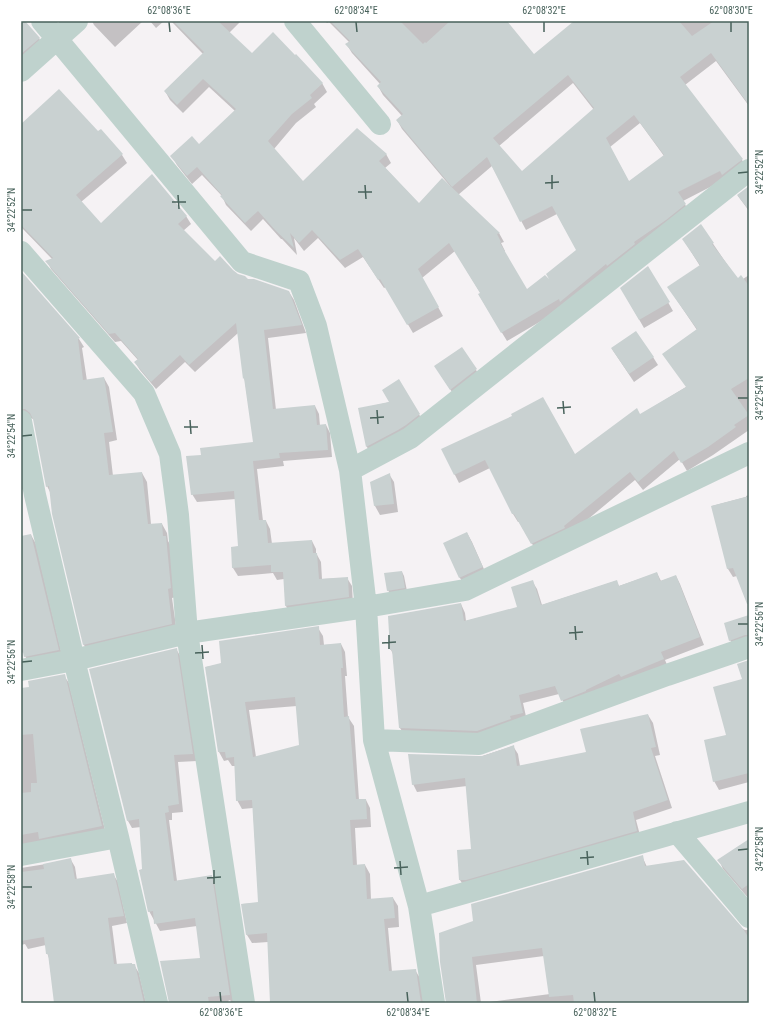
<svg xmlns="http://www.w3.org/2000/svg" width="770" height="1024" viewBox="0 0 770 1024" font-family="'Roboto Condensed',sans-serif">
<rect width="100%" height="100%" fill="#f5f2f4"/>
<path fill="#0003" fill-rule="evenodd" d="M21,21H24L39,38L43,46L21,66Z
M92,21H143L115,47L94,25Z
M150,21H164L156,28Z
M171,21H239L240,22L229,33L252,54L322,83L327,92L314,104L316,107L296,123L274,149L303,182L386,154L391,163L385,168L419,204L450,186L402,129L397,120L402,116L383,95L378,86L380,84L352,53L347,45L349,42L329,22L327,23L325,21H506L534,56L576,21H749V106L716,61L685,85L742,160L747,168L683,201L690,213L565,307L507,341L479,295L481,294L455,251L422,278L443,316L413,333L386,287L384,288L363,257L345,268L318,238L304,251L294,238L297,255L282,239H281L263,219L251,231L226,205L222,196L202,175L192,184L177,165L172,156L199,146L235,111L209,87L183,113L170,100L165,91L203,54ZM573,83L594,110L521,173L499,146ZM640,123L664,156L629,182L610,147ZM492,166L526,230L557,214L577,250L552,284L527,291L504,252L505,251L501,243L504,242L499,233L458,195Z
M21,125L97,133L122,155L127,163L81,202L101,225L186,216L191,224L183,231L215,262L248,280L289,292L294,300L306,333L268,338L276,410L315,406L319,414L320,426L326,425L330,433L332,457L283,461L284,466L257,469L263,521H266L270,529L272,544L312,541L316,549V553L321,562L322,579L347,578L352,586L353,605L290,614L286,606L284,579L277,580L273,573L238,576L233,568L239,547L236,499L197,502L192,494L202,456L254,443L245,381L244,378L238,333L195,372L185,362L156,389L140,370L135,362L138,360L121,341L115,342L51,269L47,261L53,260L21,227Z
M749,187V211L738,196Z
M701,226L737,279H743L749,275V430L713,455L687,471L680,459L643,490L635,480L569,535L537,552L519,522H518L513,514L490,468L459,483L442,449L575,455L686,387L697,330L674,296L700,266L683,239Z
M648,267L673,311L644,328L621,288Z
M21,273L79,339L84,347L82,348L87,381L104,378L109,387L117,440L109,442L113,476L142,473L147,482L151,524H162L167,533L168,541L171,546L176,597L172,598L177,633L89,654L84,645L50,492L47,486L35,420L31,418H24L21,419Z
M612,349L653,357L658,365L634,382Z
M476,370L481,378L456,398L440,374Z
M399,381L423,421L370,453L367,447L359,409L390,402Z
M21,474L24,489L21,490Z
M389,474L394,482L398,512L380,515L375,506L372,482Z
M749,495V607L737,576L733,577L728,569L712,506L746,497V496Z
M467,533L472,542L487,576L465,586L460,578L445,543Z
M31,535L36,544L63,659L30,665L25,656L24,652L21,653V537Z
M402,572L404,576L407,591L390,594L388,590Z
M657,573L661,581L676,576L680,584L704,645L665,660L668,667L567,708L559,694L523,703L527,721L482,739L405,736L400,728L393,654L391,650L389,617L461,604L465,613L466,621L518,608L532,581L537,589L542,605L616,581L619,586Z
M749,616V643L735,648L730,640Z
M318,628L323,636L324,645L341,644L345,652L347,676H345L348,717L354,726L359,800H366L370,808L371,827L355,828L357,866L365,865L370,874L371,900L393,898L398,906L399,927L388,928L392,972L415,970L420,978L424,1003H388L268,942L252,943L247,935L242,904L259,903L253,808L242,809L237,800L235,766H232L228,760L224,761L219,752L206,667L222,664ZM297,706L300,746L256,757L249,710Z
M176,649L181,657L197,761L178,762L183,812L172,813V820H169L177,881L211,876L216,884L234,1003H232L230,1000L228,1001L229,1003H172L201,959L197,926L160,931L149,911L143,870L141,827L132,828L128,821Z
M749,661V782L719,790L714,781Z
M64,676L69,683L106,834L21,851V689L30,688Z
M648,715L653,723L660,755L655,756L672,808L636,820L641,839L465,888L460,880L472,850L467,786L417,792L413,784L479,757L513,746L518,754L520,766L587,753Z
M749,852V899L723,869L719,860Z
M642,856L647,867L745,930H749V1003H482L550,994L544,956L476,965L481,1003H447L441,962Z
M71,860L75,867L77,880L113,874L118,882L127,923L112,926L117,965H134L139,973L146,1003H55L49,958L47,953L46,945L28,949L25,944L21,945V868Z"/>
<path fill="#c9d1d1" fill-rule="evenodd" d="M21,21H25L40,38L21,54Z
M173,21H218L252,53L273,32L295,55L296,54L323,83L310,95L312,98L292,114L268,141L303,181L357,128L387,154L379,161L419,203L442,178L500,233L497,234L501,242L500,243L527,289L545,275L549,279L546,274L576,250L552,206L520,222L487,157L452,187L396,120L403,114L377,86L381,82L345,44L350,41L330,21H400L423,44L425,42L426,43L450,21H507L534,54L574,21H679L692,36L714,21H749V105L711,53L680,77L743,159L722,175L720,171L678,192L686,204L666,220L634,242L635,244L607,266L606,264L560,302L559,299L501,333L478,294L480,293L449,243L418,269L439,307L407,325L380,279L378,280L358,249L340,260L312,230L299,243L290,233L294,248L276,231L258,211L245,223L220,196L222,195L197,167L187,176L170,156L192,136L199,144L236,109L203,79L177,105L164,91L204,52ZM568,75L594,108L522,171L493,138ZM634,115L664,155L629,181L606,138Z
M59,89L98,131L101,129L123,154L76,195L101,223L152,174L187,216L178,224L215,261L220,256L233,270L238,274L245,276L248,279H254L289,291L302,325L264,330L273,409L315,405L317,425L326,424L328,450L279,453L280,458L253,461L259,520H266L268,543L312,540L313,553H317L319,579L348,577L349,597L285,606L283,572H271V565L232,568L231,547L238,546L234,491L191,495L186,456L201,455L200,448L253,442L244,378L243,379L236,323L189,365L180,355L151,382L134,362L138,359L115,333L109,334L45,261L53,258L21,225V124Z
M749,186V210L737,195Z
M701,224L714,243L712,244L738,278L741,275L749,286V378L731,389L749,415L734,425L736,427L708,447L681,463L674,451L638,482L630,472L564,526L565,528L531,544L514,514H512L485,460L454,475L441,449L512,416L511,414L543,397L575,454L637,408L640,414L686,387L662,354L697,329L667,287L700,265L682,239Z
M648,266L670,302L639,320L620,288Z
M21,271L80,338L78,339L83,380L104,377L113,432L104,433L109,475L142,472L148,524L162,523L163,536H166L171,588L168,589L172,624L83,645L52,514L49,486L46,487L33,419L30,413L25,409H21Z
M636,331L654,357L629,374L611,348Z
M462,347L477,369L450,390L434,366Z
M399,379L420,414L406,425L398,430L366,447L358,408L389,402L382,390Z
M390,473L394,504L374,506L370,482Z
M749,496V604H747L733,568L727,569L711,506Z
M467,532L483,567L459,578L443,543Z
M31,534L59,650L24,657L21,643V536Z
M402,571L405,588L387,591L384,573Z
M657,572L660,581L676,575L700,637L661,652L664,659L621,677L619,674L586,690V691L561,701L555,686L519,695L523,713L510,716L511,719L477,731L399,728L392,650H390L388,616L461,603L464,621L517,607L511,587L533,580L541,605L617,580L619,586Z
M749,615V635H745L729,641L724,623Z
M319,626L320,645L341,643L343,668H341L344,717L349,716L356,799H366L367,819L350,820L353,865L365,864L367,899L393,897L395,918L384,919L389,971L416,969L421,1003H270L267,933L246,935L241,904L258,902L252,800L236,801L234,757L226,758L225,752H218L205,667L221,663L219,641ZM295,697L299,745L253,757L245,702Z
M177,648L193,754L174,755L179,804L168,806L169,812L165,813L174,881L212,875L230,995L208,997L209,1003H169L160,961L200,958L195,918L154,924L153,911L148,912L139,870L142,869L139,819L127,821L89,669Z
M749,660V773L713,782L704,740L726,735L713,687L742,679L737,664Z
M65,674L102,826L39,839L38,832L21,835V793L31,792V783H37L33,734L21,735V688L29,687L28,681Z
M648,714L656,747L651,748L668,800L633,812L637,831L466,880H459L457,850L471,849L465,778L412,785L408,754L479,756H483L514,745L517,766L586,752L580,729Z
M749,839V884L742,889L717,860Z
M643,855L645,866L684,860L741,926L749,938V1003H574L573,995L549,997L542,948L472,957L477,1003H446L440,962L439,933L473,921L471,904Z
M71,858L75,879L114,873L124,916L108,918L114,964L132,963V964H135L144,1003H54L48,954H46L44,937L21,941V872L44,869L43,864Z"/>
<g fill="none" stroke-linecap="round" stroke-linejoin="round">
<path stroke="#bfd2cd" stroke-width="22" d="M42,21L242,262L299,281L316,326L350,470L366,607L374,740L419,906L434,1003
M295,21L380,124
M21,71L77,21
M21,252L144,393L170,454L178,515L187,633L244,1003
M21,421L35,495L74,660L118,837L157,1003
M350,470L410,438L749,170
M21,670L74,660L187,633L366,607L465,590L749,453
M374,740L479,744L667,675L749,647
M677,832L740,906L749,917
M21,855L118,837
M419,906L749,812"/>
</g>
<path fill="none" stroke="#48625b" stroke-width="1.5" d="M169,22L170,32M356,22L357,32M544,22V32M731,22V32M738,173L748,172M552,175V189M545,183L559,182M365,185L366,199M358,192H372M178,195L179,209M172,202H186M22,210H32M738,398H748M563,401L564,414M557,408L571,407M377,410L378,424M370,418L384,417M190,420L191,434M184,427H198M22,436L32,435M738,624H748M575,626L576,640M569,633L583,632M389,635V649M382,643L396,642M202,645L203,659M195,653L209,652M22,662L32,661M738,850L748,849M587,851L588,865M580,858L594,857M400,861L401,875M394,868L408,867M214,870V884M207,878L221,877M22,887H32M220,992L221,1002M407,992L408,1002M594,992L595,1002"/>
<rect width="770" height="1024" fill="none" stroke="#ffffff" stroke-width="44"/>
<rect x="22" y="22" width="726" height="980" fill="none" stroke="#48625b" stroke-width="1.5"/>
<g font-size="10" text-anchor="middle" fill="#48625b">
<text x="169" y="14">62°08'36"E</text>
<text x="356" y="14">62°08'34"E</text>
<text x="544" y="14">62°08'32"E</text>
<text x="731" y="14">62°08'30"E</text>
<text transform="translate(759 172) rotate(-90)" y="4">34°22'52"N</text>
<text transform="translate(11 210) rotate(-90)" y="4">34°22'52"N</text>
<text transform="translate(759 398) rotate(-90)" y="4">34°22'54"N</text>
<text transform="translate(11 436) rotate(-90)" y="4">34°22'54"N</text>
<text transform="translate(759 624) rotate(-90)" y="4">34°22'56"N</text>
<text transform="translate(11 662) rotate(-90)" y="4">34°22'56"N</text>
<text transform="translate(759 849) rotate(-90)" y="4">34°22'58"N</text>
<text transform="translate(11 887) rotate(-90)" y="4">34°22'58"N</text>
<text x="221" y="1016">62°08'36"E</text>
<text x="408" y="1016">62°08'34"E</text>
<text x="595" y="1016">62°08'32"E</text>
</g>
</svg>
